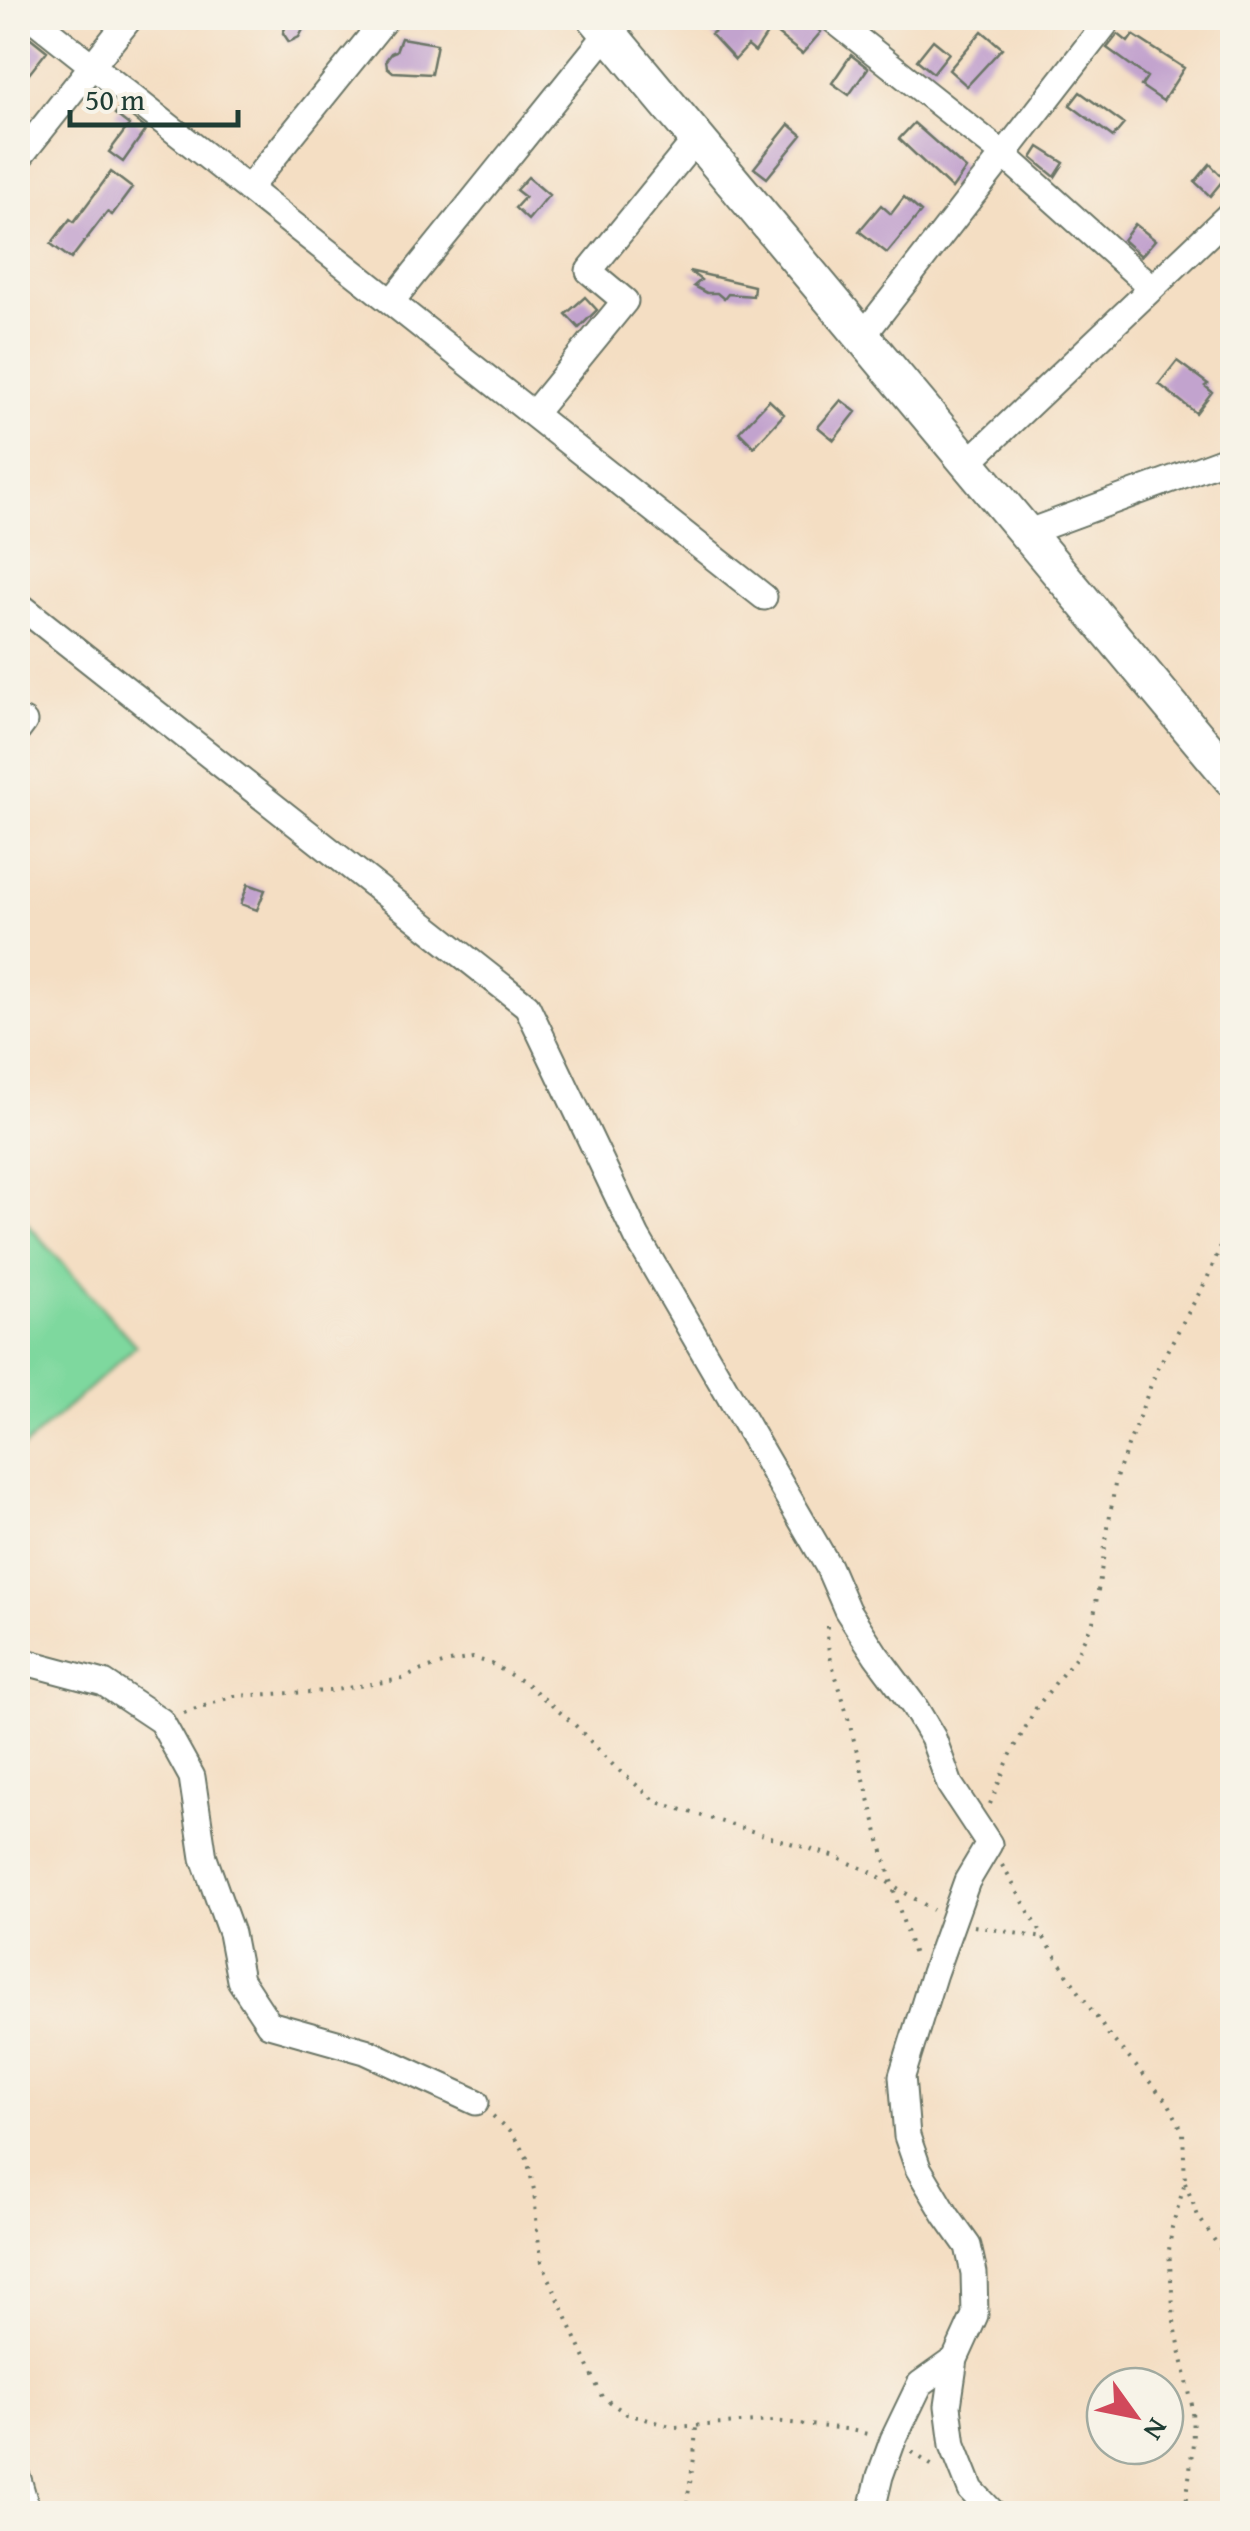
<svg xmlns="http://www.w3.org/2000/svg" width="1250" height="2531" viewBox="0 0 1250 2531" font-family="'Gentium Book Plus',serif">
<rect width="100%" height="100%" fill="#f7f3e8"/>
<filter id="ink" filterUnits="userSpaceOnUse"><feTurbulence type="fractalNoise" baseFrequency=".01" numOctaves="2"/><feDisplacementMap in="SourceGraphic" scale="20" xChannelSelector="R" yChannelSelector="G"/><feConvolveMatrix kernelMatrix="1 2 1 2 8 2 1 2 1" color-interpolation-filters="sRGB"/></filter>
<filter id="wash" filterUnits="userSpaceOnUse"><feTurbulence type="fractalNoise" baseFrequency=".0048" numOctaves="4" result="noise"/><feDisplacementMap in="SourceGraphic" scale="40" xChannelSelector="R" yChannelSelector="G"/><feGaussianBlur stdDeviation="2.25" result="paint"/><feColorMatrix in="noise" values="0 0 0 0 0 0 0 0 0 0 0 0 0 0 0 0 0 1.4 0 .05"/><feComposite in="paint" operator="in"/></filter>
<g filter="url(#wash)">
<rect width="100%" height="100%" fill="#f4dec3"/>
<path fill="#7ed89e" stroke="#4e8a69" stroke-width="2.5" d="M18,1213L136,1346L18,1452Z"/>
<g id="blocks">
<path fill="#c2a3ce" d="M289,18H309L299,37L289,42L283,33Z
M702,18H744L767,34L755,52L748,46L735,60L711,34L715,31Z
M786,18H803L821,32L802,54L775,32Z
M982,31L1002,48L967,86L949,70Z
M1118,34L1128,42L1133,35L1184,68L1163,101L1141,86L1147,77L1107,48Z
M27,35L47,51L18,88V46Z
M401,38L437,44L431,74L393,72L387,67L386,60L391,53L396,51Z
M933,40L949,53L933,73L917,60Z
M851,55L868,68L849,95L832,83Z
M1080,92L1124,124L1113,137L1070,105Z
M120,108L146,129L123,162L109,152L129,125L115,114Z
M914,123L966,169L952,189L899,139Z
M789,124L802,135L767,178L754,168Z
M1039,147L1064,163L1055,177L1032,158Z
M1210,164L1224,179L1210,196L1195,182Z
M111,172L132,188L112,215L107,212L71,259L51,244L70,219L74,222Z
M528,177L549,195L528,220L515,208L525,197L516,190Z
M904,197L921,212L887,253L859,231L881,205L891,214Z
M1135,224L1155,240L1141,256L1123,240Z
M689,271L754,286L753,296L728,294L724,299L717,293H707L694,286L701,280Z
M585,297L597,310L579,328L566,314Z
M1177,361L1208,384L1205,386L1212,392L1196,413L1159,384Z
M769,400L784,414L754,447L739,432Z
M841,400L856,412L834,440L818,427Z
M248,884L265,890L257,910L241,904Z"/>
</g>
</g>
<g filter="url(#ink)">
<use href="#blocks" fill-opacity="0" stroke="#6a7566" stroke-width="2.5"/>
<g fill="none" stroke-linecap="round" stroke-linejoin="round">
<g stroke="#6a7566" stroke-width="29">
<path id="street" d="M32,18L764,597
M831,18L1004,155L1152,288
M18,159L130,18
M248,189L386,18
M391,302L620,18
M862,337L1110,18
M533,414L625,301L589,271L697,138
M968,463L1232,212
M1026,533L1232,457
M18,604L527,1006L637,1237L828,1566L847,1610L876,1655L914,1706L933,1738L950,1785L989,1844L967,1881L934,1973L902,2076L907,2136L918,2168L946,2215L968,2246L974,2273L975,2315L955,2359L948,2406L953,2445L971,2490L994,2514
M18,730L24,722
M18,1660L104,1683L161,1721L192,1777L204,1858L231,1933L240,1980L269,2024L365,2051L476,2102
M18,2479L28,2514
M871,2514L880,2476L893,2440L920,2384L955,2359"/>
</g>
<g stroke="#6a7566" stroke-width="39">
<path id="secondary" d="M596,18L1232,779"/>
</g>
<path stroke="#6a7566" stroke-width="4" stroke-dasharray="2.5 8" stroke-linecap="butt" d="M827,1626C826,1657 838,1678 845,1707C868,1791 887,1876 915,1958
M184,1713L234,1696L329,1691L402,1679L422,1670L450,1662L473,1658L490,1663L528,1685L575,1725L615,1767L657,1802L836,1857L873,1873L933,1910
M990,1804L1009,1758L1036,1708L1074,1659L1093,1622L1116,1478L1157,1369L1207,1279L1224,1238L1227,1204V1160L1232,1128
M1002,1865L1044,1938L1075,1986L1108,2034L1169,2104L1183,2132L1185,2183L1172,2227L1169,2250L1174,2321L1192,2405L1193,2443L1185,2514
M974,1926L1043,1938
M493,2116L513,2135L527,2158L534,2190L537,2231L542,2262L602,2397L627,2414L674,2427L773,2421L846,2429L872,2435
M1185,2183L1198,2216L1232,2266
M912,2452L937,2469
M685,2514L694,2458L696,2426"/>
<use href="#street" stroke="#fff" stroke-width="25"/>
<use href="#secondary" stroke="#fff" stroke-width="35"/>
</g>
</g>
<rect width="1250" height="2531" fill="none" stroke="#f7f3e8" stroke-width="60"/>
<g transform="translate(1135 2416) rotate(123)"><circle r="48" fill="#f7f3e8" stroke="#a1aaa0" stroke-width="2.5"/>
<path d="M0-8L18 38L0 25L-18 38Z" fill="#d1495b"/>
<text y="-15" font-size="28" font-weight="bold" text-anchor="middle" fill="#1f3d34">N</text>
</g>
<path d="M70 110v15h168v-15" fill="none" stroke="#1f3d34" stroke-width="5"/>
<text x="85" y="110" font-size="30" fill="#1f3d34" stroke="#f7f3e8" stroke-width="8" paint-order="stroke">50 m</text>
</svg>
